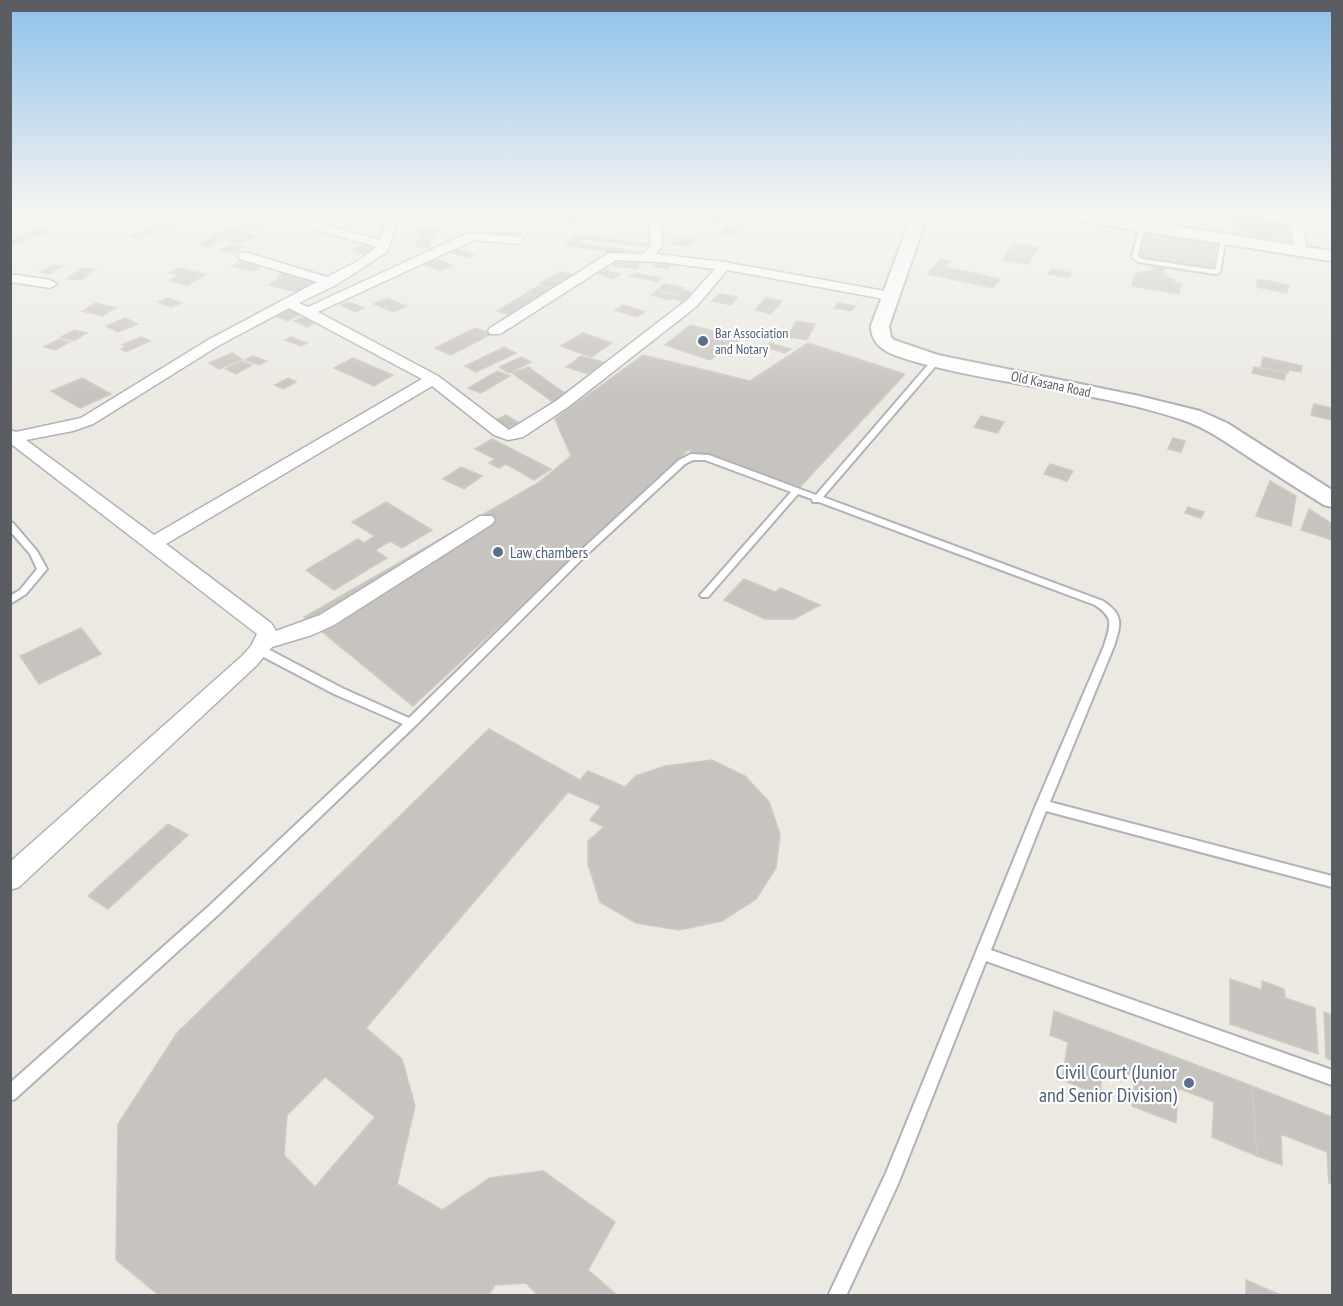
<svg xmlns="http://www.w3.org/2000/svg" width="1343" height="1306" viewBox="0 0 1343 1306" font-family="'PT Sans Narrow',sans-serif">
<rect width="100%" height="100%" fill="#ebe9e2"/>
<path fill="#c7c4bf" stroke="#cfcac1" stroke-width="1.5" fill-rule="evenodd" d="M163,214H175L152,223L146,221Z
M716,214H725L719,223H711Z
M859,214H874L871,221L856,219Z
M1232,214L1286,221L1291,241L1235,234Z
M334,215L342,218L326,224L319,220Z
M523,215L538,216L533,223L517,222Z
M288,216L299,218L287,224L276,221Z
M570,216L581,217L575,225L563,224Z
M254,222L266,225L256,230L244,227Z
M169,223L175,225L159,231L153,228Z
M728,225L739,226L733,235L721,233Z
M228,228L258,236L242,244L212,235Z
M421,228H438L433,237H416Z
M40,229L48,232L10,246V240Z
M146,230L154,233L136,239L129,236Z
M483,231L520,233L517,237L481,235Z
M1147,231L1216,242L1213,271L1140,259Z
M577,234L656,245L653,248L582,238L578,243L649,253L645,257L565,245Z
M213,237L223,240L208,247L198,244Z
M420,237L433,238L428,247H415Z
M675,237L694,239L691,246L671,244Z
M370,242L381,246L362,254L351,250Z
M1013,243L1038,247L1028,264L1003,260Z
M231,244L244,247L233,253L220,250Z
M453,248L474,255L468,258L447,251Z
M247,258L263,265L254,271L232,266Z
M432,258L453,265L441,271L419,263Z
M620,258L643,261L637,269L613,266Z
M941,259L951,261L946,267L1000,279L993,288L928,274Z
M658,260L673,262L668,269L653,267Z
M1153,264L1165,266L1163,274H1167L1166,278L1175,280L1174,283L1181,284L1179,294L1132,286L1135,274L1151,271Z
M54,265L63,266L49,274L40,272Z
M81,268L95,269L82,280L67,279Z
M178,268L206,274L188,285L169,281L179,275L169,273Z
M1051,269L1072,273L1069,278L1048,274Z
M606,270L620,274L613,279L599,274Z
M284,272L321,282L301,293L269,285L282,277L278,276Z
M560,272L579,277L569,284L550,278Z
M635,273L662,278L658,282L630,276Z
M547,279L567,285L559,290L539,284Z
M1258,279L1289,285L1287,293L1256,287Z
M664,284L684,288L678,294L657,290Z
M538,286L557,291L546,298L527,293Z
M684,290L694,293L684,302L674,299Z
M656,291L676,296L670,300L651,295Z
M525,294L543,299L515,316L497,311Z
M719,294L737,297L731,305L712,301Z
M168,298L181,303L171,307L158,302Z
M387,298L406,306L393,312L374,304Z
M766,298L782,301L771,314L755,310Z
M349,302L364,308L356,312L341,305Z
M96,303L116,308L102,316L82,311Z
M838,303L855,306L851,311L834,308Z
M623,305L645,312L637,317L615,310Z
M291,309L303,313L288,321L275,316Z
M306,315L320,320L307,327L294,321Z
M125,318L138,324L118,332L106,326Z
M796,321L815,324L807,340L788,337Z
M690,325L742,338L710,360L665,345Z
M475,328L491,334L451,355L435,348Z
M74,330L87,333L74,341L61,337Z
M583,333L612,343L591,357L561,346Z
M141,337L150,341L126,352L121,349L126,347L122,345Z
M291,337L307,343L301,346L285,340Z
M59,339L70,342L56,350L44,347Z
M770,343L791,349L785,353L765,347Z
M808,343L905,374L800,487L688,450L413,706L304,617L538,483L571,456L555,419L643,355L750,381Z
M504,347L516,353L476,372L465,366Z
M232,353L242,359L219,369L209,363Z
M253,356L267,361L259,365L245,360Z
M581,356L603,362L588,374L566,367Z
M521,357L531,362L509,373L499,367Z
M1263,357L1302,366L1301,372L1289,370L1288,373L1261,367Z
M353,358L393,375L374,386L334,368Z
M241,361L252,365L236,374L225,369Z
M528,367L569,396L553,402L512,373Z
M1254,367L1286,374L1284,380L1252,373Z
M497,371L510,376L481,393L468,388Z
M82,378L111,394L80,408L51,391Z
M288,378L296,382L283,389L275,385Z
M1314,404L1332,408V420L1311,415Z
M506,415L519,423L506,429L493,421Z
M981,416L1004,422L997,433L974,427Z
M1173,438L1185,441L1181,452L1168,449Z
M492,439L551,469L534,480L506,464L499,468L489,463L495,459L475,449Z
M1050,464L1073,471L1067,481L1044,474Z
M461,467L482,476L464,489L443,479Z
M1270,481L1296,496L1291,526L1256,516Z
M386,502L432,530L402,548L390,541L375,550L387,558L334,590L306,570L358,539L364,543L375,536L352,522Z
M1188,507L1204,512L1201,518L1185,513Z
M1309,509L1332,524V540L1301,530Z
M744,579L775,592L781,588L820,605L794,619H765L724,600Z
M81,628L101,654L39,684L20,656Z
M489,729L580,780L588,771L625,787L636,776L665,766L712,760L745,776L769,802L780,834L776,868L756,899L722,921L679,930L636,923L600,902L588,864V841L604,827L590,820L601,806L568,792L366,1028L402,1059L415,1106L397,1184L442,1210L490,1178L543,1171L615,1222L588,1270L618,1296H539L526,1283L495,1285L488,1296H160L116,1260L118,1124L177,1033ZM325,1077L375,1117L315,1187L284,1155L287,1115Z
M168,824L188,835L108,909L88,896Z
M1230,979L1262,990V981L1284,989L1285,998L1315,1008L1318,1054L1230,1024Z
M1054,1011L1252,1086L1257,1156L1212,1137L1214,1102L1178,1088L1176,1123L1132,1106L1135,1077L1103,1064L1100,1095L1062,1080L1068,1042L1050,1035Z
M1324,1012L1332,1015V1061L1326,1058Z
M1252,1086L1332,1117V1184L1329,1183L1327,1152L1281,1134L1282,1165L1257,1156Z
M1246,1280L1283,1296H1246Z"/>
<g fill="none" stroke-linecap="round" stroke-linejoin="round">
<g stroke="#afb2b6" stroke-width="4">
<path id="lane" d="M1168,214H1174V230L1171,232L1168,230Z
M1140,225L1145,226L1138,256L1142,259L1215,270L1221,239L1226,238L1220,272L1217,274L1208,273L1138,262L1132,257Z
M933,359L940,361L823,497L1103,601C1124,615 1121,624 1114,646L1050,802L1332,876V887L1046,811L991,950L1332,1070V1085L986,961L898,1184L846,1296H828L886,1173L1036,805L1104,646C1110,626 1115,618 1095,605L819,502H813L812,499L798,494L708,597H702L700,595L702,593L791,492L705,460H693L685,464L583,558L415,726L219,914L15,1099L10,1101V1083L209,906L403,724L334,694L256,653L255,650L256,647H264L342,688L409,718L577,554L679,460L691,454L709,455L816,495Z
M10,522L13,523L37,551L47,569L26,594L10,604V596L20,590L37,569L30,554L10,531Z"/>
</g>
<g stroke="#afb2b6" stroke-width="3">
<path id="street" d="M14,214H41C35,219 22,219 15,217Z
M109,214H124L128,218L122,221Z
M288,214H304L327,225L380,240L388,214H400L387,252L336,285L299,303L308,307L468,233L522,237L524,240L518,244L474,240L318,312L438,376L509,430L556,401L687,300L715,269L661,262L616,260L500,334H490L488,331L490,328L609,253L643,254L651,245L647,214H659L663,245L656,254L724,262L890,292L897,296L890,300L727,270L697,306L568,407L523,437L508,440L494,435L432,386L166,544L271,623L276,631L320,615L480,516H492L495,520L492,524L334,625L312,635L272,647L256,666L19,887L10,890V862L242,656L251,646L257,634L10,443V430L16,432L81,418L208,340L317,282L240,259L238,256L240,253H248L327,277L358,261L377,247L319,231ZM289,308L422,379L154,535L26,440L73,431L93,424L218,346Z
M1289,214H1301L1307,251L1305,254H1297L1295,251Z
M10,274L50,280L57,284L50,288L10,282Z"/>
</g>
<g stroke="#afb1b6" stroke-width="4">
<path id="secondary" d="M912,214H928L889,326L891,337L894,340L938,355L1139,396L1200,411L1227,423L1332,490V507L1324,505C1298,489 1272,472 1247,456C1227,443 1207,428 1183,420C1097,391 1004,386 916,362C897,356 871,351 871,326Z
M1060,214H1099L1332,251V261L1068,219Z"/>
</g>
<use href="#lane" fill="#fff" fill-rule="evenodd"/>
<use href="#street" fill="#fff" fill-rule="evenodd"/>
<use href="#secondary" fill="#fff" fill-rule="evenodd"/>
</g>
<linearGradient id="sky" x2="0" y2="1"><stop stop-color="#8fc1ec"/><stop offset="0.54" stop-color="#f6f5f2"/><stop offset="1" stop-color="#f6f5f2" stop-opacity="0"/></linearGradient>
<rect width="1343" height="397" fill="url(#sky)"/>
<g fill="#5c6f8a" stroke="#fff" stroke-width="2">
<circle cx="703" cy="341" r="6"/>
<circle cx="498" cy="552" r="6"/>
<circle cx="1189" cy="1083" r="6"/>
</g>
<g text-anchor="middle" dominant-baseline="central" stroke-width="4.5" stroke-linejoin="round" paint-order="stroke">
<g font-size="14" fill="#4e5e75" stroke="#fff" text-anchor="start">
<text x="715" y="333">Bar Association<tspan x="715" dy="16">and Notary</tspan></text>
</g>
<g font-size="14" fill="#5a5d61" stroke="#fff">
<text transform="translate(1051 384) rotate(12)">Old Kasana Road</text>
</g>
<g font-size="16" fill="#4e5e75" stroke="#fff" text-anchor="start">
<text x="510" y="552">Law chambers</text>
</g>
<g font-size="20" fill="#4e5e75" stroke="#fff" text-anchor="end">
<text x="1177" y="1072">Civil Court (Junior<tspan x="1177" dy="23">and Senior Division)</tspan></text>
</g>
</g>
<rect width="1343" height="1306" fill="none" stroke="#5a5d61" stroke-width="24"/>
</svg>
